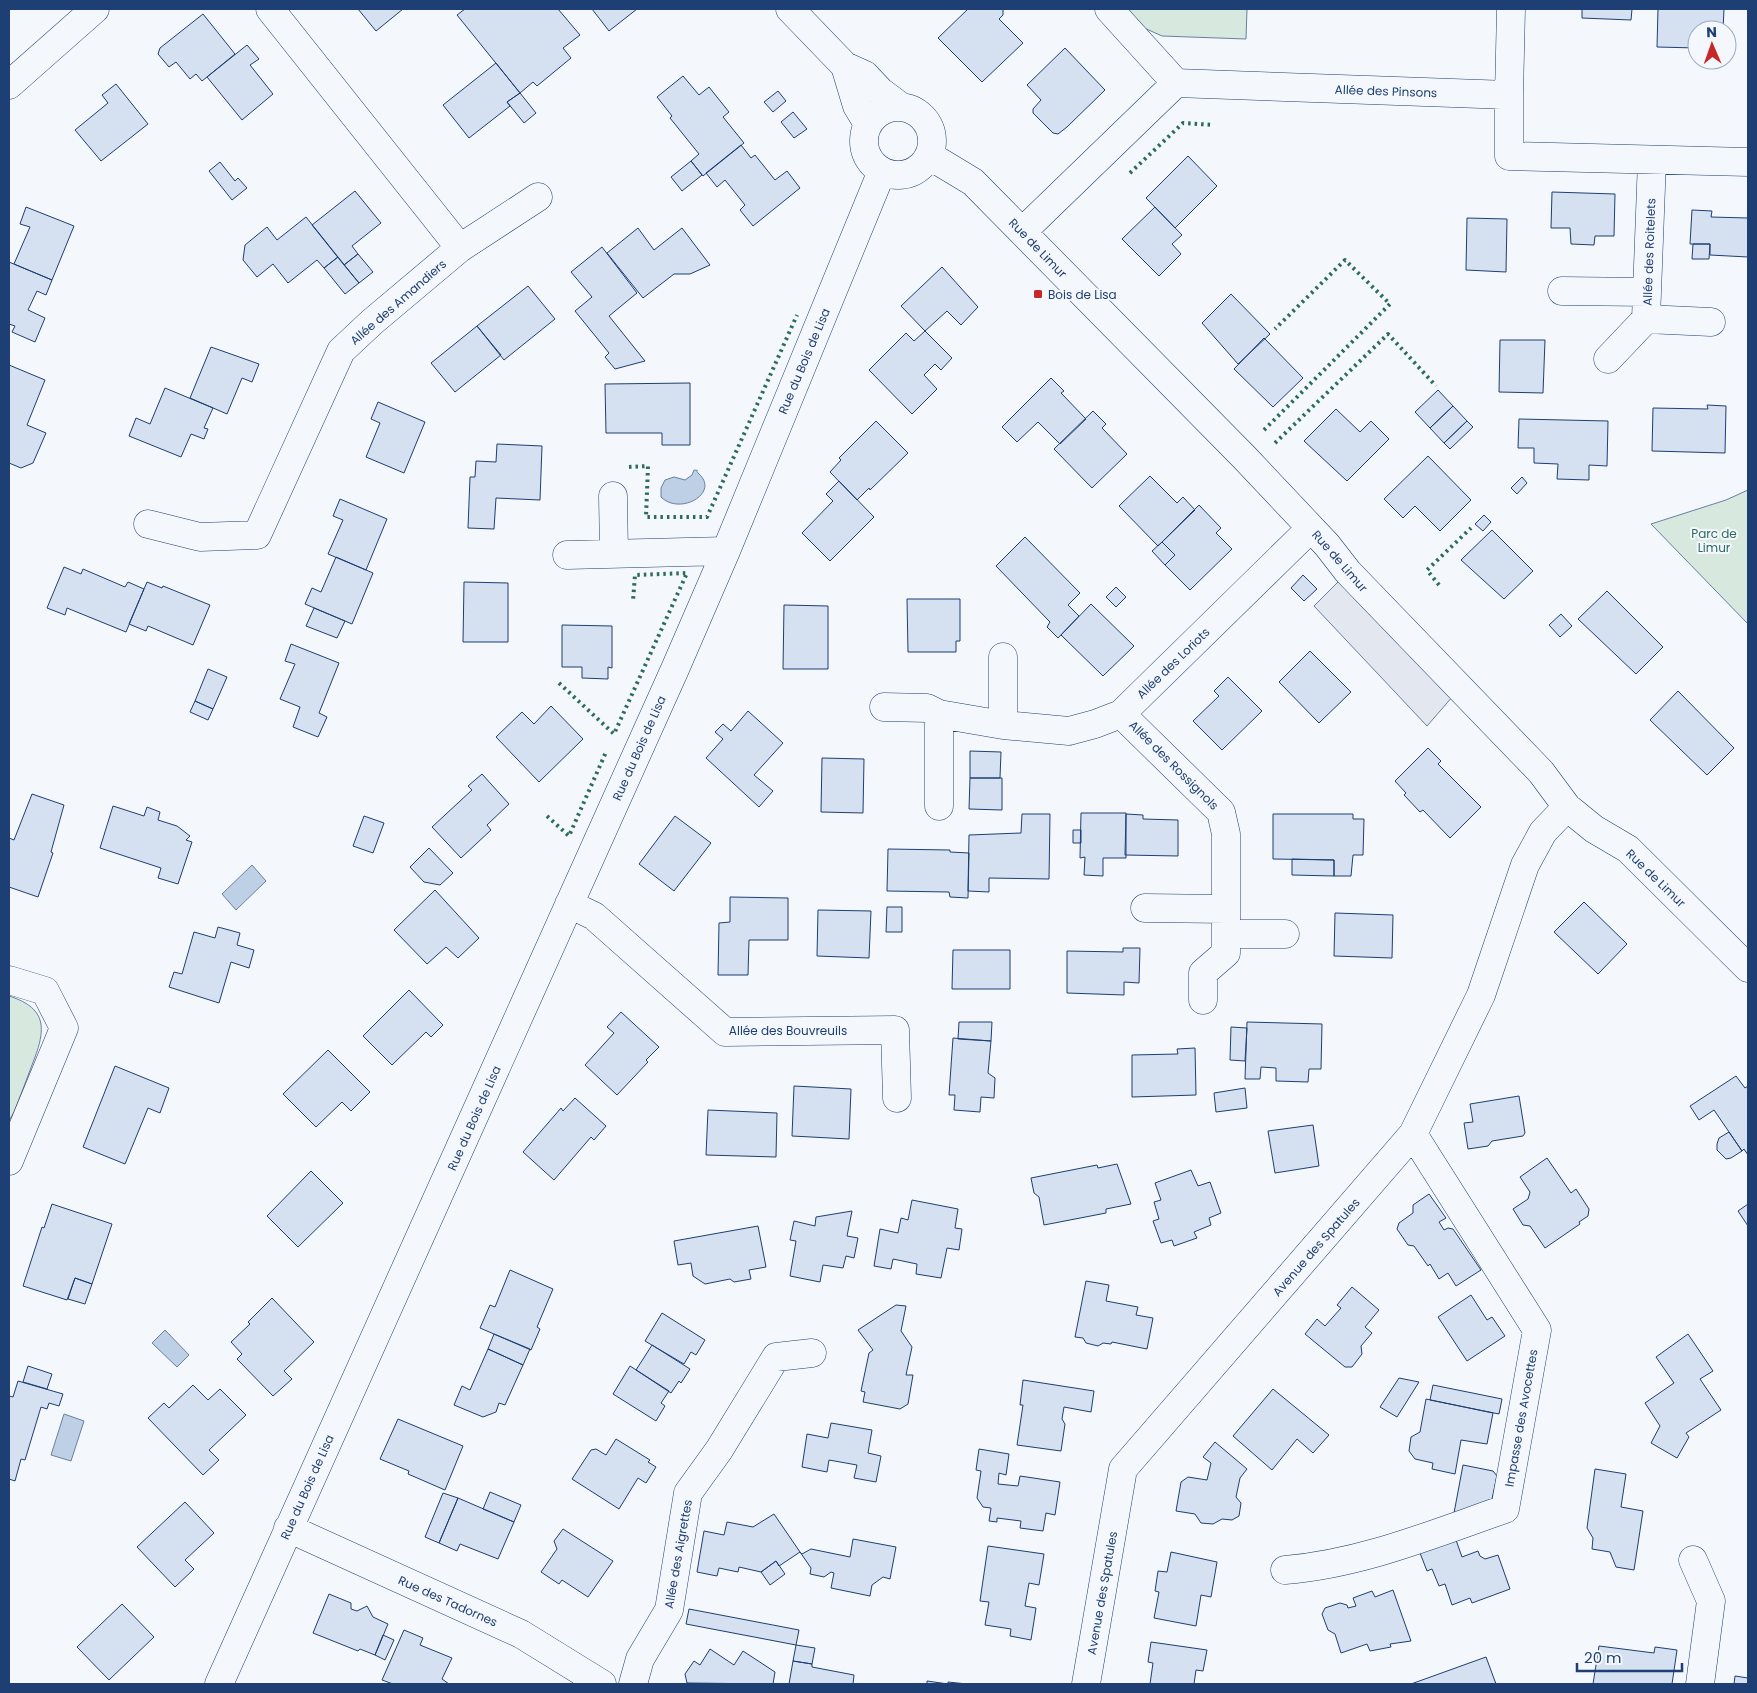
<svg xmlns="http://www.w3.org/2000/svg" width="1757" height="1693" viewBox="0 0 1757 1693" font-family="Poppins,sans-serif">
<rect width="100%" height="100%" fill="#f4f7fb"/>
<path fill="#d7e8df" stroke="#687fa3" d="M1126,9H1247L1246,39L1162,36L1142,27Z
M1748,490V624L1651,524L1726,500Z
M9,996C50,1009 45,1032 32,1065C26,1081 20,1097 14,1112L9,1121Z"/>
<path fill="#e3e8f0" stroke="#687fa3" d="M1348,572L1460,688L1427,726L1314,606Z"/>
<path fill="#bed0e5" stroke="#687fa3" d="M694,470C701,471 694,469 699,474C720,493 680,516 661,497V488L665,480L674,477L685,480L692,475Z
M252,865L266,881L236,910L222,894Z
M165,1330L189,1355L177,1367L152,1343Z
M64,1414L84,1421L71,1461L51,1455Z"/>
<path fill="#d5e0f0" stroke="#1d3f73" d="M358,9H403L376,31Z
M465,9H558L580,35L563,48L571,58L537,86L533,82L520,93L457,15Z
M592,9H637L609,31Z
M968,9H1003V15L999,19L1023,43L982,82L938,38Z
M1582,9H1632L1631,20L1582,18Z
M1658,9H1724L1723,30H1697V48L1657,47Z
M203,14L235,54L202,81L196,74L190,79L176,62L169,67L158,54L160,48Z
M247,45L259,59L250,65L273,94L242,120L207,77Z
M1065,48L1105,90L1067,127L1058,134L1053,133L1033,113V109L1041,100L1027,85Z
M496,63L520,93L507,102L510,106L469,138L443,105Z
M683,76L699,95L709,87L729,112L723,117L744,143L703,176L691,161L699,154L670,118L672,116L657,97Z
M116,84L148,124L101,161L75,130L108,103L102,95Z
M778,91L786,101L773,112L764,102Z
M520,93L536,113L524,123L507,102Z
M793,112L807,129L794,138L781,122Z
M741,145L751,158L755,155L775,180L787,171L800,188L753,226L740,210L745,205L725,180L717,187L706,173Z
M1188,156L1217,186L1175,228L1146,198Z
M691,161L702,175L682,191L671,177Z
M220,162L235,181L238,178L247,188L232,200L209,171Z
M355,191L381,223L352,246L358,254L344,265L312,225Z
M1552,192L1615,194L1614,236H1595L1594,245L1571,244L1570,228H1551Z
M26,207L74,226L52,280L14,264L30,227L20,224Z
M1155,207L1182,235L1172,244L1181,254L1159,276L1122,239Z
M1692,210L1712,211L1711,217L1748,218V257L1710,255V244H1690Z
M306,217L338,257L324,268L317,260L288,283L273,264L257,277L243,260L245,245L267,227L277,240Z
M1467,218L1507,219L1506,272L1466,270Z
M638,228L654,250L682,228L710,265L690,274H674L643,298L607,253Z
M1693,244H1710L1709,259H1692Z
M602,247L637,293L609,316L645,361L615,369L605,357L609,353L575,311L592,297L571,272Z
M358,254L373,272L359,283L344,265Z
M338,257L359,283L345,294L324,268Z
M9,262L52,280L46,295L37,291L28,310L45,318L35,342L12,332L15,326L9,324Z
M942,267L978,307L961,325L947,311L925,331L901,306Z
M528,286L555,319L504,360L477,326Z
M1231,294L1270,334L1238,364L1202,323Z
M477,326L501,355L455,392L431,363Z
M925,331L952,358L941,370L935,364L924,375L937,389L912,414L869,370L906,333L914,341Z
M1264,338L1303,378L1273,407L1234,369Z
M1500,340H1545L1543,393L1499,392Z
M211,347L259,364L252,382L242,378L227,414L190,398Z
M9,365L45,380L27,425L46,433L33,463L21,468L9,463Z
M1051,378L1064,391L1061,393L1086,419L1060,444L1038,422L1017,442L1002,427Z
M690,383V445H662V433H606L605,384Z
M165,388L213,408L204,428L208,429L204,439L191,434L181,457L129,436L136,418L150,424Z
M1438,390L1453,406L1430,428L1415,412Z
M378,402L425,422L404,473L366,457L380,423L371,419Z
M1707,405L1726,406L1725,453L1652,451L1653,408L1708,409Z
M1453,406L1467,421L1444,443L1430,428Z
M1336,409L1360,432L1371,421L1389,439L1347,481L1304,441Z
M1093,411L1106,424L1102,428L1127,454L1092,488L1054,449Z
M1519,419L1608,421L1607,466L1589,465V480L1557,479L1558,464L1534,463V448H1518Z
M876,421L908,453L870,490L869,488L857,500L830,472L841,460L839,458Z
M1467,421L1473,427L1450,449L1444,443Z
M497,444L542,446L540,500L496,498L494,529L468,528L470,477H475L476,461L496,462Z
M1428,456L1471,500L1440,531L1415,506L1403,518L1384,499Z
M1150,476L1177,503L1183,497L1195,510L1158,546L1119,506Z
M1522,477L1527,483L1517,494L1511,488Z
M839,481L874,517L830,561L802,533L833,501L826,494Z
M340,499L387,519L366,570L328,554L343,520L333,516Z
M1199,505L1221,528L1216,533L1232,549L1190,590L1165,565L1175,555L1162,542Z
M1484,515L1491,522L1483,531L1475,524Z
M1492,530L1533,571L1504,599L1461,560Z
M1025,537L1080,593L1068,605L1079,616L1058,638L1047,627L1050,622L996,566Z
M1162,542L1175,555L1165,565L1152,551Z
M336,557L373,573L352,624L305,604L312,588L321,592Z
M64,567L81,574L83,569L125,587L128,582L144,589L126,632L67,608L65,615L47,608Z
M1303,575L1317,589L1304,601L1291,588Z
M147,582L162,588L163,586L210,605L193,645L148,626L146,631L129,624Z
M464,582L508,583V642H463Z
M1116,587L1126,597L1116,607L1106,597Z
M1607,591L1663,647L1636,674L1578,619Z
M907,599H960V641H956V652H908Z
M1091,604L1134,646L1103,676L1061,635Z
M784,605L828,606V669H783Z
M314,608L345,621L337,638L306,626Z
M1561,614L1572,626L1560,637L1549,625Z
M562,625L612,626V668L608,667V679L582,678V667H562Z
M291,644L339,663L319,713L327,717L318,737L293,727L300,707L280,699L295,664L285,661Z
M1310,651L1351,692L1319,723L1279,682Z
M208,669L227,677L213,709L195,701Z
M1228,677L1262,711L1222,750L1193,721L1219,696L1214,691Z
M1678,691L1734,748L1707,775L1650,720Z
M195,701L213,709L208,720L190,712Z
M551,706L583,739L539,782L496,737L522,712L534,724Z
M748,711L783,743L754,775L773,791L759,807L706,758L723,739L715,732L723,724L731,731Z
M1428,748L1441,761L1438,764L1481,807L1450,838L1423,810L1420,812L1404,795L1406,793L1395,781Z
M970,751L1001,752L1000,778H970Z
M822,758L864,759L863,813L821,812Z
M482,774L509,804L487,825L491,830L461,858L432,827L472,790L468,786Z
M970,778H1002V810L969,809Z
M32,794L64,805L51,852L53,853L38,897L9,887V838L14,840Z
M113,806L144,816L147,807L160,812L158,820L177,826L190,836L186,840L192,842L178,884L158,878L161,868L100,848Z
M1081,813H1126V858H1103V876L1084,875L1085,857L1080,858Z
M1022,814H1050L1049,879L989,878V892L968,891L969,835L1021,833Z
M1126,814L1143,815V819L1178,820V856L1125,855Z
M1273,814H1353V819H1364L1363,855H1353L1351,876H1334V860L1273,859Z
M364,816L384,823L373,853L353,846Z
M675,816L711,843L674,891L639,864Z
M1073,830H1081V843H1073Z
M429,848L453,873L440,885L424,882L410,867Z
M888,849L950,850V852L969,853L968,898L950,897L949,892L887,891Z
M1292,859L1334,860V876L1292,875Z
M435,890L479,938L458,958L446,947L427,964L394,930Z
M730,897L788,898V940H749L748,975H718L719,923L730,922Z
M1584,902L1627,944L1598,974L1554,932Z
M887,907H902V932H886Z
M818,910L871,911L869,958L817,956Z
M1335,913L1393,915L1392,958L1334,956Z
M218,927L240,933L237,945L254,950L249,968L231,962L219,1003L169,987L174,972L182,974L194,932L215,938Z
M1123,948H1140L1139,983L1124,982V995L1067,993V951L1123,952Z
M953,950H1010V989H952Z
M409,990L443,1025L431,1037L426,1032L392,1065L363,1036Z
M621,1012L659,1047L646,1060L648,1062L617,1095L585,1065L614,1033L607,1027Z
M959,1022H992L991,1041L958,1039Z
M1247,1022L1322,1024L1321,1069H1309L1308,1082L1276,1081V1068L1261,1067L1260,1079H1245Z
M1231,1027L1247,1028L1245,1061L1230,1060Z
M953,1038L991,1041L988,1073L995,1078L994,1098L981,1097L980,1112L954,1110L955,1095H949Z
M1195,1048L1196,1095L1132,1097V1055L1178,1054L1177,1049Z
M328,1050L370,1092L351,1111L342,1102L316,1127L283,1094Z
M115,1066L169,1088L160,1113L148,1108L125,1164L83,1147Z
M1736,1076L1745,1088L1748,1086V1155L1744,1149L1742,1151L1714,1110L1699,1120L1690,1106Z
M794,1086L851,1089L849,1139L792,1136Z
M1245,1088L1247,1108L1216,1112L1214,1093Z
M1519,1096L1525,1133L1523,1136L1492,1141L1488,1146L1468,1149L1464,1123L1473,1122L1470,1104Z
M575,1098L606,1126L594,1140L591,1137L554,1180L523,1152L561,1108L563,1111Z
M708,1110L777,1113L776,1157L706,1155Z
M1313,1125L1319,1166L1275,1173L1268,1131Z
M1729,1132L1742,1151L1731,1158L1726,1159L1717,1150V1144L1719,1138Z
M1547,1158L1571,1193L1576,1189L1589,1209L1588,1216L1579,1222L1580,1224L1545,1248L1530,1226L1523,1225L1513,1209L1528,1199L1530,1192L1520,1177Z
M1117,1164L1131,1204L1106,1209V1213L1044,1225L1039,1197L1034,1193L1031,1178L1097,1165L1098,1168Z
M1191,1170L1198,1186L1210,1182L1221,1213L1209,1218L1211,1225L1194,1232L1197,1238L1174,1246L1172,1240L1161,1243L1153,1221L1159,1219L1154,1202L1161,1200L1155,1183Z
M311,1171L343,1203L298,1247L267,1216Z
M1429,1194L1446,1218L1439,1222L1444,1230L1448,1228L1453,1229L1481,1270L1456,1286L1448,1273L1439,1279L1430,1264L1428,1266L1414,1246L1408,1245L1397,1229L1399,1223L1413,1213V1205Z
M912,1200L958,1209L955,1228L962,1229L959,1250L947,1248L941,1278L916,1274L917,1264L893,1259L891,1269L874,1266L880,1229L898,1233L901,1218L908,1220Z
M52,1204L112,1224L92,1284L75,1278L67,1300L23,1286L42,1227L44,1228Z
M1748,1204V1226L1738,1211Z
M852,1211L847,1236L858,1238L854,1258L846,1256L843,1268L823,1265L820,1282L790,1276L796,1241L790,1240L794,1221L815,1226L816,1217Z
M758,1226L766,1267L749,1270L751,1279L734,1282L730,1279L705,1284L693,1276L691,1263L678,1265L674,1241Z
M510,1270L553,1289L537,1327L540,1329L531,1350L480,1328L490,1305L495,1307Z
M75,1278L92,1284L85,1304L68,1299Z
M1086,1281L1109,1285L1106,1301L1138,1307L1136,1315L1153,1318L1147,1349L1112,1342L1111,1344L1103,1343L1098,1346L1086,1343L1083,1338L1075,1337Z
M1352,1287L1379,1310L1365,1327L1372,1333L1361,1346L1362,1354L1352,1367H1345L1305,1334L1317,1319L1325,1326L1341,1308L1337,1305Z
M1471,1295L1487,1320L1492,1317L1505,1336L1467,1361L1438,1317Z
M272,1298L314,1342L284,1371L292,1379L273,1396L237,1359L242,1354L231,1342L250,1324L248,1322Z
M896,1305L906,1306L901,1331L912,1347L906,1375H913L908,1404L900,1409L863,1402L865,1392L861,1391L869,1353L873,1350L858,1330Z
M662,1313L705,1340L696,1355L691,1352L684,1364L645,1341Z
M494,1334L530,1349L523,1365L488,1349Z
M1688,1334L1713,1371L1700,1379L1721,1410L1686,1433L1689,1437L1677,1458L1651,1443L1660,1426L1645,1403L1674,1383L1656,1357Z
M652,1345L690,1369L681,1383L679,1381L671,1393L636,1370Z
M488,1349L523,1365L505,1405L499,1403L496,1412L483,1417L454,1405L462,1386L470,1390Z
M28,1366L52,1374L47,1389L23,1382Z
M630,1366L669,1391L661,1403L665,1406L656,1421L613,1394Z
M1399,1378L1419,1382L1397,1417L1380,1407Z
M1023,1380L1094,1391L1091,1412L1064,1407L1062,1419L1065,1424L1061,1451L1017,1445L1023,1405H1020Z
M18,1381L63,1394L59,1406L49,1403L47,1409L41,1407L25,1460L21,1459L15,1481L9,1479V1396L13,1397Z
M193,1385L208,1400L220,1389L246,1415L209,1450L219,1460L203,1475L148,1418L164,1403L169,1408Z
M1433,1385L1502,1399L1499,1414L1430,1400Z
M1273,1389L1329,1435L1313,1453L1297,1439L1272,1470L1233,1436Z
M1426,1399L1493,1413L1487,1444L1461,1440L1455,1474L1432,1469L1433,1463L1415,1459L1409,1451L1411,1437L1420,1432Z
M398,1419L463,1446L445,1490L408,1474L409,1471L380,1459Z
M831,1423L872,1430L868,1453L881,1456L876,1482L854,1478L857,1465L829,1460L827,1472L802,1467L807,1434L828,1438Z
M616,1439L650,1460L648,1462L656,1467L646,1483L638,1478L619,1509L572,1479L591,1450L596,1449L606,1455Z
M1215,1442L1247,1469L1240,1478L1236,1497L1241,1503L1239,1516L1232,1520L1222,1519L1213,1524L1201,1523L1195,1514L1176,1511L1181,1482L1188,1477L1207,1480L1211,1463L1203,1457Z
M979,1449L1009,1454L1006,1475L999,1473L998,1484L1018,1486L1020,1476L1060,1482L1055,1515L1046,1513L1043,1531L1020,1528L1021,1521L997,1518V1522L989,1521L991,1508L983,1507L977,1498L981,1471L976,1470Z
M1463,1465L1493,1471L1497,1476L1492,1499L1454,1513Z
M1595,1469L1626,1474L1621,1507L1643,1511L1634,1570L1616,1567L1610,1552L1592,1549L1593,1538L1587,1528Z
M490,1492L521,1505L514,1522L483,1509Z
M443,1493L458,1498L439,1543L425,1537Z
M458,1498L514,1522L498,1559L460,1544L457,1551L439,1543Z
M185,1502L214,1533L185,1560L194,1569L175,1587L137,1547Z
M774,1514L800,1552L779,1566L776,1561L761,1572L739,1567L738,1572L719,1568L717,1576L697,1572L704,1531L724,1535L727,1522L753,1527Z
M563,1529L613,1561L588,1597L562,1580L559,1584L541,1572L557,1549L554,1541Z
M853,1539L896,1547L890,1579L883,1577L872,1585L870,1596L831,1588L834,1573L831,1572L824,1577L810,1574L811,1568L800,1552L802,1554L811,1549L850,1557Z
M1456,1540L1462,1557L1478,1551L1480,1556L1485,1559L1498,1555L1510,1589L1472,1603L1470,1598L1452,1605L1445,1584L1439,1586L1432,1569L1427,1571L1420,1553Z
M988,1546L1044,1554L1039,1585L1029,1583L1025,1606L1036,1608L1031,1640L1010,1636L1011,1629L985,1625L989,1602L980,1601Z
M1171,1552L1217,1562L1211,1597L1201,1595L1196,1626L1154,1618L1159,1592L1155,1591L1158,1571L1167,1572Z
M776,1561L785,1574L770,1585L761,1572Z
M1393,1590L1411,1641L1390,1644L1391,1647L1370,1651L1367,1644L1341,1653L1335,1634L1328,1630L1322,1614L1325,1608L1340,1603L1347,1605L1348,1608L1356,1606L1353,1598L1372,1591L1375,1597Z
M329,1594L351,1603V1609L357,1611L367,1606L373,1617L388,1624L375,1655L360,1649L358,1651L313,1633Z
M122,1604L154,1637L109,1680L77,1647Z
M689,1609L799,1630L796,1645L686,1624Z
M404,1630L423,1638L420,1645L452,1658L442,1679L449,1684H393L382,1680Z
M383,1635L394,1640L385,1660L375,1655Z
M1151,1642L1207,1650L1203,1671L1196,1670L1194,1684H1150L1153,1663L1148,1662Z
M796,1645L815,1648L812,1664L793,1661Z
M1599,1646L1654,1653L1655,1647L1677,1650L1672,1684H1593Z
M710,1649L734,1665L743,1651L775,1672L773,1684L687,1683L685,1674L694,1661L700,1665Z
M1486,1657L1496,1684H1411Z
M793,1661L812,1664V1667L854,1675L853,1684H789Z
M1735,1676L1748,1678V1684H1734Z
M927,1681L948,1684V1682L967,1684H927Z"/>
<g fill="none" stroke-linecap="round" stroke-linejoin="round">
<g stroke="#1d3f73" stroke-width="29">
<path id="minor" d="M790,9L845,66L865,75L880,91L900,106
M1109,9L1176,83
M845,66L857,106L868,124
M9,85L95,9
M1509,95L1511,9
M864 141a34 34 0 1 1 68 0a34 34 0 1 1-68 0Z
M930,156L973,182L1244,457L1327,545L1348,572L1541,772L1567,807L1594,829L1628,849L1748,968
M1023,231L1176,83L1509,95V156L1748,162
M460,248L538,197
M1562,291L1647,292
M1646,319L1711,322
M1608,359L1646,319L1652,160
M613,496L614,554
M148,524L200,537L257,535L341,351L372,322L460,248L270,9
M567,555L726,551
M884,707L927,708L939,714L1003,725L1069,731L1095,724L1121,714L1311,528
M939,714V806
M1121,714L1221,812L1226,834V953L1203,973V1000
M1003,725V657
M569,904L594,916L725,1032L895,1030L897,1098
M1145,908L1226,909
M1226,934H1285
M9,980L45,991L64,1028L9,1161
M288,1528L521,1634L602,1684
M1693,1560L1711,1601L1700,1684
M1285,1570C1361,1564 1433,1534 1505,1509L1537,1330L1413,1134
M219,1684L675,669L726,551L882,171
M633,1684L640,1659L669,1610L688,1493L719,1450L776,1357L812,1353
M1086,1684L1123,1469L1413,1134L1481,995L1525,865L1543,832L1567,807"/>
</g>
<use href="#minor" stroke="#f4f7fb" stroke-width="28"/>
<path stroke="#2c6c60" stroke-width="4" stroke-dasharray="2.5 4" stroke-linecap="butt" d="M1130,173L1183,123L1214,125
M1264,430L1390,304L1345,260L1275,329
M1275,443L1388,334L1436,386
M629,467L648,466L646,517H707L797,315
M1439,585L1427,570L1471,528
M559,683L614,734L687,573L635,575L633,601
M547,816L569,836L606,752"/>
</g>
<rect fill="#c62828" stroke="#f4f7fb" stroke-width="2" x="1033" y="289" width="10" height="10" rx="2.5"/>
<g text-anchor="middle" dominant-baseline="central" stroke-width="4" stroke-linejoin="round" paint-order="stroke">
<g font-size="12" fill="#1d3f73" stroke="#f4f7fb">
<text transform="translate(1386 91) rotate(2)">Allée des Pinsons</text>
<text transform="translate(1038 248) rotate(46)">Rue de Limur</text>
<text transform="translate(1649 252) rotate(-88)">Allée des Roitelets</text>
<text transform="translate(398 302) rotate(-41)">Allée des Amandiers</text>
<text transform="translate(804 361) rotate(-67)">Rue du Bois de Lisa</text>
<text transform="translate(1340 561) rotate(49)">Rue de Limur</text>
<text transform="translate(1173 663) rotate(-44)">Allée des Loriots</text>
<text transform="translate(639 748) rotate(-66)">Rue du Bois de Lisa</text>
<text transform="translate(1174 765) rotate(45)">Allée des Rossignols</text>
<text transform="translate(1656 878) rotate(44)">Rue de Limur</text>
<text x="788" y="1030">Allée des Bouvreuils</text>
<text transform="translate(474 1118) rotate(-66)">Rue du Bois de Lisa</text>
<text transform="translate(1316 1247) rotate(-49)">Avenue des Spatules</text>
<text transform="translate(1521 1418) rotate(-80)">Impasse des Avocettes</text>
<text transform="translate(307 1487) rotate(-66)">Rue du Bois de Lisa</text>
<text transform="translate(678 1554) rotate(-80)">Allée des Aigrettes</text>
<text transform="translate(1102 1593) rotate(-80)">Avenue des Spatules</text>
<text transform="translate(448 1601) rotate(24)">Rue des Tadornes</text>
</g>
<g font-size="12" fill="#1d3f73" stroke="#f4f7fb" text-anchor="start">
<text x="1048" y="294">Bois de Lisa</text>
</g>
<g font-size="12" fill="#2c6c60" stroke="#f4f7fb">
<text x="1714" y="533">Parc de<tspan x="1714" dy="14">Limur</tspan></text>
</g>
</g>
<rect width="1757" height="1693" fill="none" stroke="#1d3f73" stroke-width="20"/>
<g transform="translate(1712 45) rotate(358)"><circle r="24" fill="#f4f7fb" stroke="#9eadc5"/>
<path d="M0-4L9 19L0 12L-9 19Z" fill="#c62828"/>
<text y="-8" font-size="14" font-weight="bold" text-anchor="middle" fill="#1d3f73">N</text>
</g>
<path d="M1577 1663v8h105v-8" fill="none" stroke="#1d3f73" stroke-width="2.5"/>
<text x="1584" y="1663" font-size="15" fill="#1d3f73" stroke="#f4f7fb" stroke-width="4" paint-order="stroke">20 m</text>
</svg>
